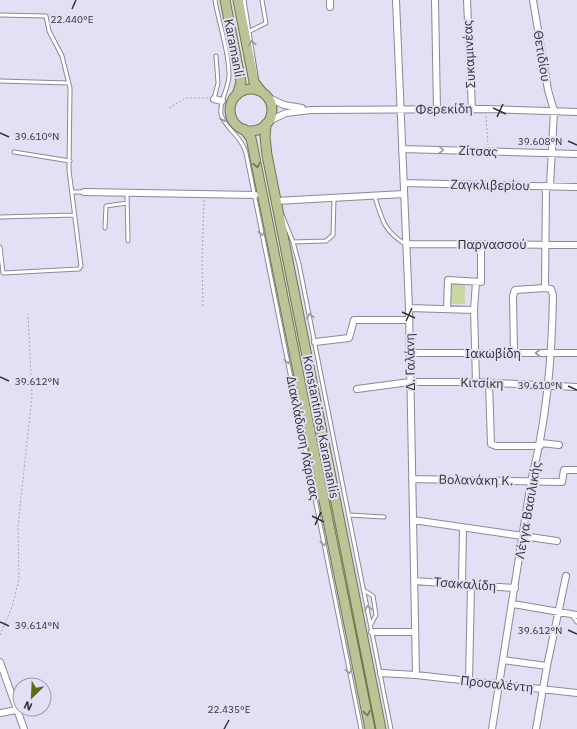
<svg xmlns="http://www.w3.org/2000/svg" width="577" height="729" viewBox="0 0 577 729" font-family="'IBM Plex Sans',sans-serif">
<rect width="100%" height="100%" fill="#e4dff4"/>
<path fill="#cad6a0" d="M444,281H465V304H444Z"/>
<g fill="none" stroke-linecap="round" stroke-linejoin="round">
<g stroke="#8c889b" stroke-width="5">
<path id="service" d="M215,0C219,25 229,50 229,75C229,89 219,100 221,114C224,126 234,131 240,141C244,146 246,152 247,158L361,729
M244,0L256,76
M0,15L46,16L49,31L62,56L70,88L69,170L81,266L79,269L3,273L0,247
M250,31L266,23L262,0
M0,81L69,83
M214,99L218,83L216,56
M14,152L70,161
M72,192H84
M127,193L128,241
M374,195C383,220 382,229 405,244
M0,217L74,215
M283,217L293,242L299,264L391,729
M105,228L106,206L127,203
M293,242L326,241L333,235L334,199
M349,515L384,517
M365,591L373,596L376,615L371,624
M571,614L577,622"/>
</g>
<g stroke="#8c889b" stroke-width="8">
<path id="minor" d="M330,0V7
M396,0L409,308L416,675
M435,0L437,110
M467,0L472,109
M533,0L548,90L554,111L550,186
M269,98L284,105L302,108
M214,99L222,101
M269,121L286,113L311,110L486,109L577,112
M402,149L577,154
M404,183L577,187
M84,192L255,195
M276,201L404,194
M406,244L577,245
M476,282L474,310L476,382
M545,288L546,186
M409,308L474,310
M447,309L448,280L481,282V244
M315,342L349,338L354,320H409
M410,353H577
M489,383L491,444L496,446H540
M357,389L410,382H476L577,387
M541,443L559,445
M412,479L562,482L564,470H577
M413,520L557,541
M414,581L515,588
M462,584L463,528
M513,604L577,615
M372,632H415
M503,660L547,666
M0,662L24,729
M381,673L416,675L577,693
M469,681L471,585
M0,713L17,710
M492,729L531,481C547,419 552,359 553,295L551,289L545,288L515,290L513,296L514,353
M536,729L547,666L566,576"/>
</g>
<g stroke="#6e7748" stroke-width="11">
<path id="primary" d="M225,0L241,82L237,95
M238,0L254,82L261,91
M230 110a21 21 0 1 1 42 0a21 21 0 1 1-42 0Z
M266,124L265,137L267,155L381,729
M244,129L251,138L370,729"/>
</g>
<path stroke="#a7a3b3" stroke-width="1" stroke-dasharray="2 2" stroke-linecap="butt" d="M169,108L186,98H208
M486,116L488,145
M203,306L202,259L204,200
M0,635L12,607L19,579L18,525L32,396L28,314"/>
<use href="#service" stroke="#fff" stroke-width="3"/>
<use href="#minor" stroke="#fff" stroke-width="6"/>
<use href="#primary" stroke="#bbc496" stroke-width="9"/>
</g>
<defs><path id="oneway-chevron" d="M-2-3.5L2.5 0L-2 3.5" fill="none" stroke-width="1.6" stroke-linecap="round" stroke-linejoin="round"/></defs>
<g stroke="#99989c">
<use href="#oneway-chevron" transform="translate(252 43) rotate(-100)"/>
<use href="#oneway-chevron" transform="translate(224 119) rotate(67)"/>
<use href="#oneway-chevron" transform="translate(441 150) rotate(2)"/>
<use href="#oneway-chevron" transform="translate(262 233) rotate(78)"/>
<use href="#oneway-chevron" transform="translate(310 316) rotate(-101)"/>
<use href="#oneway-chevron" transform="translate(538 353) rotate(-180)"/>
<use href="#oneway-chevron" transform="translate(288 361) rotate(79)"/>
<use href="#oneway-chevron" transform="translate(324 543) rotate(79)"/>
<use href="#oneway-chevron" transform="translate(368 608) rotate(-101)"/>
<use href="#oneway-chevron" transform="translate(349 671) rotate(79)"/>
</g>
<g stroke="#707363">
<use href="#oneway-chevron" transform="translate(257 165) rotate(79)"/>
<use href="#oneway-chevron" transform="translate(367 713) rotate(79)"/>
</g>
<path fill="none" stroke="#333139" stroke-width="1.5" d="M72,9L76,0M493,108L506,114M497,117L503,104M0,133L9,137M568,141L577,145M402,312L415,318M406,321L412,308M0,377L9,381M568,386L577,390M312,516L324,522M315,525L321,512M0,622L9,626M568,630L577,634M224,729L229,720"/>
<g text-anchor="middle" dominant-baseline="central" stroke-width="4" stroke-linejoin="round" paint-order="stroke">
<g font-size="13" fill="#333139" stroke="#e4dff4">
<text transform="translate(234 48) rotate(79)">Karamanli</text>
<text transform="translate(469 54) rotate(-93)">Συκαμινέας</text>
<text transform="translate(542 56) rotate(81)">Θετιδίου</text>
<text transform="translate(444 109) rotate(-1)">Φερεκίδη</text>
<text transform="translate(478 151) rotate(2)">Ζίτσας</text>
<text transform="translate(490 185) rotate(1)">Ζαγκλιβερίου</text>
<text x="492" y="244">Παρνασσού</text>
<text x="493" y="353">Ιακωβίδη</text>
<text transform="translate(410 362) rotate(-91)">Δ. Γαλάνη</text>
<text transform="translate(482 383) rotate(2)">Κιτσίκη</text>
<text transform="translate(321 427) rotate(79)">Κonstantinos Karamanlis</text>
<text transform="translate(303 438) rotate(79)">Διακλάδωση Λάρισας</text>
<text transform="translate(476 480) rotate(1)">Βολανάκη Κ.</text>
<text transform="translate(528 510) rotate(-80)">Λέγγα Βασιλικής</text>
<text transform="translate(465 584) rotate(4)">Τσακαλίδη</text>
<text transform="translate(497 684) rotate(6)">Προσαλέντη</text>
</g>
</g>
<g font-size="10" text-anchor="middle" fill="#333139" stroke="#e4dff4" stroke-width="4" stroke-linejoin="round" paint-order="stroke">
<text x="72" y="23">22.440°E</text>
<text x="37" y="140">39.610°N</text>
<text x="540" y="145">39.608°N</text>
<text x="37" y="385">39.612°N</text>
<text x="540" y="389">39.610°N</text>
<text x="37" y="629">39.614°N</text>
<text x="540" y="634">39.612°N</text>
<text x="229" y="713">22.435°E</text>
</g>
<g transform="translate(32 697) rotate(204)"><circle r="19" fill="#e4dff4" stroke="#9d99a9"/>
<path d="M0-3L7 15L0 10L-7 15Z" fill="#5f6c14"/>
<text y="-6" font-size="11" font-weight="bold" text-anchor="middle" fill="#333139">N</text>
</g>
</svg>
